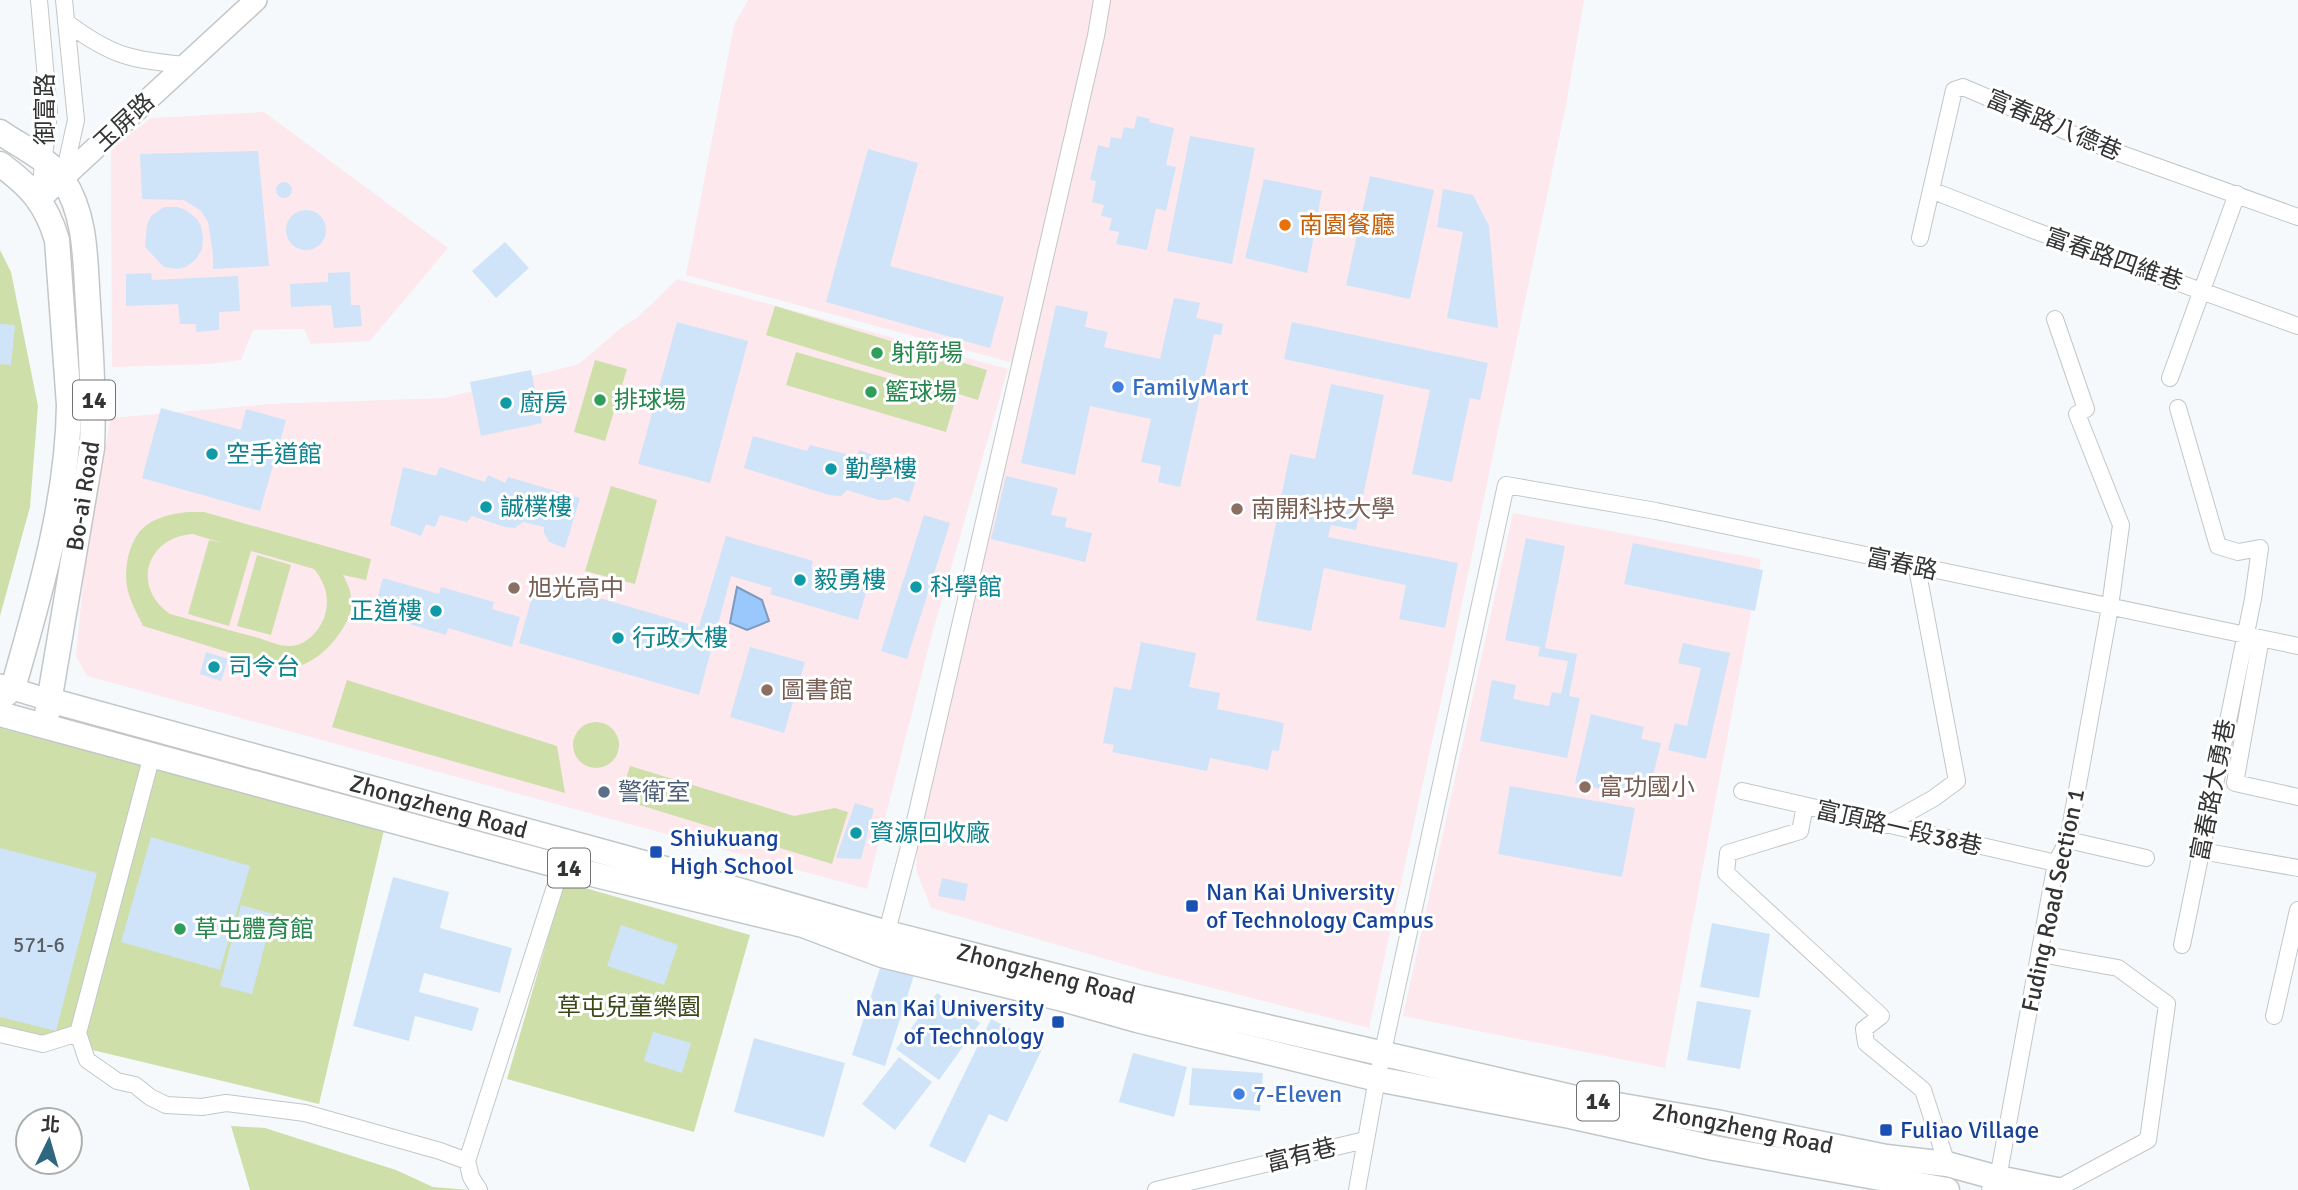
<svg xmlns="http://www.w3.org/2000/svg" width="2298" height="1190" viewBox="0 0 2298 1190" font-family="Signika,'Noto Sans TC',sans-serif">
<rect width="100%" height="100%" fill="#f6f9fb"/>
<path fill="#fde8ed" d="M748,0H1584L1566,105L1452,651L1369,1028L1150,972L931,908L916,870L921,780L1028,367L686,275L734,25Z
M264,112L448,248L370,341L311,344L304,329L253,330L241,360L210,364L112,367L111,149L151,118Z
M677,279L1008,369L932,634L867,889L87,676L76,656L87,542L111,418L269,404L444,398L579,364L622,327L637,318Z
M1513,513L1761,559L1665,1068L1403,1016Z"/>
<path fill="#cedfaa" fill-rule="evenodd" d="M0,250L11,272L38,406L30,507L0,616Z
M775,306L987,370L978,400L766,335Z
M796,352L956,398L946,432L786,385Z
M595,360L627,369L605,441L574,432Z
M611,486L657,500L635,584L585,571Z
M188,512H204L371,559L366,580L343,575C355,597 355,612 339,634C327,652 305,670 282,668C270,668 257,661 246,658C212,647 177,636 143,626C138,615 131,603 128,591C123,572 128,543 142,529C154,517 172,514 188,512ZM193,534L222,543L209,540L188,614L229,626L251,551L314,569C325,582 330,598 325,615C321,629 307,645 291,646C281,647 268,641 259,638C229,630 199,622 170,614C131,587 146,537 193,534Z
M257,555L291,565L271,635L237,626Z
M347,680L557,746L565,793L332,727Z
M573 745a23 23 0 1 1 46 0a23 23 0 1 1-46 0Z
M0,728L384,830L319,1104L0,1028Z
M630,766L794,816L835,808L848,812L832,864L620,799Z
M564,882L750,935L694,1132L507,1079Z
M231,1126L265,1128L396,1170L433,1187L470,1190H250Z"/>
<path fill="#9ac7fc" stroke="#7b9bc0" stroke-width="2" d="M737,587L762,600L769,621L747,630L730,623Z"/>
<path fill="#cfe4f8" d="M1137,116L1150,119L1149,122L1174,128L1166,165L1176,167L1166,211L1156,208L1147,250L1116,244L1119,232L1109,230L1112,218L1101,216L1104,205L1092,202L1096,181L1090,180L1098,145L1109,148L1111,137L1121,139L1124,127L1134,129Z
M1190,136L1255,148L1232,264L1167,251Z
M868,149L918,163L890,266L1004,297L990,348L826,302Z
M258,151L269,266L213,269V255L208,222L201,211L184,200L142,199L140,154Z
M1370,176L1434,190L1410,299L1346,285Z
M1264,179L1322,191L1307,273L1245,258Z
M276 190a8 8 0 1 1 16 0a8 8 0 1 1-16 0Z
M1443,189L1473,195L1489,226L1498,328L1447,318L1463,232L1437,227Z
M164,207H177L186,210L197,219L201,226L203,237L202,249L196,259L186,267L177,269L164,267L145,247L147,225L151,216Z
M286 230a20 20 0 1 1 40 0a20 20 0 1 1-40 0Z
M505,242L529,268L496,298L472,271Z
M350,272L351,305H360L362,326L334,328L331,305L291,307L290,284L328,282V273Z
M151,273L152,280L238,276L240,311L219,312V330L196,332V324H180L178,304L126,306V274Z
M1174,298L1200,303L1196,318L1223,324L1221,335L1214,334L1180,487L1158,482L1161,466L1141,462L1151,419L1090,406L1075,475L1021,463L1056,305L1088,312L1085,327L1108,332L1104,347L1160,359Z
M677,322L748,341L710,483L638,464Z
M1292,322L1488,363L1480,400L1470,398L1452,482L1412,474L1430,390L1284,359Z
M0,324L15,325L11,365L0,364Z
M531,370L542,423L481,436L470,382Z
M1331,384L1384,395L1356,530L1331,525L1328,537L1458,563L1445,628L1399,619L1406,585L1324,568L1311,631L1256,620L1290,454L1315,459Z
M161,408L241,430L246,409L286,420L260,511L142,478Z
M753,436L807,451L810,445L858,457L859,450L919,471L909,502L895,497L889,500H879L847,490L841,496L829,495L744,468Z
M403,467L436,476L440,467L485,482L488,475L505,483L508,477L580,498L565,548L549,542L544,533V527L523,522L515,528L505,527L472,516L467,522L440,515L435,527L426,524L421,536L390,525Z
M1006,476L1058,488L1051,515L1067,518L1065,527L1092,533L1085,562L991,539Z
M924,515L950,523L907,659L881,651Z
M726,536L813,561L811,568L868,585L858,620L770,594L772,588L731,576L699,695L519,643L537,580L699,627Z
M1526,538L1565,546L1545,648L1577,654L1569,696L1580,698L1567,758L1480,741L1492,680L1516,685L1513,699L1549,706L1552,692L1561,694L1568,661L1538,656L1540,647L1505,640Z
M1633,543L1763,570L1755,611L1624,584Z
M383,578L439,594L441,587L494,602L492,609L520,617L512,647L448,628L446,635L373,613Z
M1141,642L1196,653L1189,687L1220,693L1217,709L1284,723L1279,751L1272,750L1268,770L1210,758L1207,771L1112,752L1114,745L1103,743L1114,687L1131,690Z
M1683,643L1730,653L1706,759L1668,750L1675,723L1687,726L1701,668L1678,663Z
M750,647L805,662L784,733L730,717Z
M206,652L228,659L221,681L200,674Z
M1591,714L1644,727L1641,739L1661,743L1647,800L1575,783Z
M600,785L611,788L608,799L597,796Z
M1510,786L1635,808L1622,877L1498,854Z
M855,803L874,809L861,859L836,858Z
M151,837L250,866L220,970L121,942Z
M0,848L97,873L56,1031L0,1017Z
M393,877L449,892L440,928L512,948L500,993L424,973L419,992L479,1008L472,1031L415,1016L409,1041L353,1026Z
M942,878L968,884L965,901L938,896Z
M241,905L273,914L252,994L220,986Z
M1712,923L1770,934L1759,998L1700,987Z
M621,925L678,945L664,985L607,966Z
M882,962L915,972L885,1066L852,1055Z
M937,993L980,1023L939,1080L896,1049Z
M1697,1001L1751,1010L1740,1069L1687,1060Z
M991,1019L1044,1045L1007,1122L989,1114L965,1163L929,1146Z
M653,1032L691,1043L682,1073L644,1061Z
M754,1038L845,1063L824,1137L734,1112Z
M1133,1053L1187,1067L1174,1117L1119,1102Z
M899,1057L932,1082L895,1130L862,1104Z
M1192,1068L1263,1073L1260,1111L1189,1105Z"/>
<g fill="none" stroke-linecap="round" stroke-linejoin="round">
<g stroke="#c3c6c8" stroke-width="18">
<path id="street" d="M66,22C111,56 131,60 185,65
M63,179L76,120L64,0
M1931,190L2030,229L2298,326
M39,200L49,113L39,0
M1920,238L1954,90L1963,87L2105,148L2298,217
M2170,378L2237,194
M2178,408L2218,546L2238,552L2260,548L2253,599L2182,945
M2261,638L2235,783L2298,797
M1742,791L2056,863
M1805,806L1800,831L1728,853L1726,873L1881,1016L1864,1029L1866,1043L1923,1090L1947,1164
M1886,825L1934,798L1957,781L1917,568
M2068,840L2146,858
M2201,851L2298,868
M885,939L909,847L1096,36L1102,0
M2040,954L2118,968L2167,1004L2148,1140L2055,1190
M2274,1016L2298,910
M78,1033L87,1060L117,1081L135,1085L150,1097L166,1105L202,1107L226,1103L305,1113L440,1151L467,1161L471,1177L479,1190
M0,1034L43,1044L78,1033L152,755
M467,1161L569,843
M1156,1190L1365,1140
M1357,1190L1377,1079L1506,485L1656,511L2298,646
M1990,1190L1998,1178L2056,863L2068,840L2110,607L2121,525L2077,414L2086,409L2055,319"/>
</g>
<g stroke="#c3c6c8" stroke-width="24">
<path id="secondary" d="M39,200L256,0
M0,685L49,700"/>
</g>
<g stroke="#c3c6c8" stroke-width="27">
<g id="primary">
<path d="M0,132C20,146 50,160 63,180C87,216 85,263 88,304C91,353 94,400 92,448L47,714"/>
<path d="M0,164C31,187 46,203 57,240L69,405C68,500 39,597 13,688L0,699"/>
<path id="s1" d="M49,700L655,866L887,933L1141,998L1571,1097L1716,1122L1886,1157L1947,1164L1998,1178L2057,1190"/>
<path d="M0,714L563,867L803,925L882,955L1063,999L1137,1020L1377,1079L1570,1116L1714,1148L1947,1190"/>
</g>
</g>
<use href="#street" stroke="#fff" stroke-width="16"/>
<use href="#secondary" stroke="#fff" stroke-width="21"/>
<use href="#primary" stroke="#fff" stroke-width="24"/>
</g>
<circle fill="#e8710a" stroke="#fff" stroke-width="2.5" cx="1285" cy="225" r="7"/>
<g fill="#2e9e5b" stroke="#fff" stroke-width="2.5">
<circle cx="877" cy="353" r="7"/>
<circle cx="871" cy="392" r="7"/>
<circle cx="600" cy="400" r="7"/>
<circle cx="180" cy="929" r="7"/>
</g>
<g fill="#3f7fe0" stroke="#fff" stroke-width="2.5">
<circle cx="1118" cy="387" r="7"/>
<circle cx="1239" cy="1094" r="7"/>
</g>
<g fill="#0f9aa8" stroke="#fff" stroke-width="2.5">
<circle cx="506" cy="403" r="7"/>
<circle cx="212" cy="454" r="7"/>
<circle cx="831" cy="469" r="7"/>
<circle cx="486" cy="507" r="7"/>
<circle cx="800" cy="580" r="7"/>
<circle cx="916" cy="587" r="7"/>
<circle cx="436" cy="611" r="7"/>
<circle cx="618" cy="638" r="7"/>
<circle cx="214" cy="667" r="7"/>
<circle cx="856" cy="833" r="7"/>
</g>
<g fill="#8d6e63" stroke="#fff" stroke-width="2.5">
<circle cx="1237" cy="509" r="7"/>
<circle cx="514" cy="588" r="7"/>
<circle cx="767" cy="690" r="7"/>
<circle cx="1585" cy="787" r="7"/>
</g>
<circle fill="#5c6f8a" stroke="#fff" stroke-width="2.5" cx="604" cy="792" r="7"/>
<g fill="#1a4fb4" stroke="#fff" stroke-width="2.5">
<rect x="649" y="845" width="14" height="14" rx="3.5"/>
<rect x="1185" y="899" width="14" height="14" rx="3.5"/>
<rect x="1051" y="1015" width="14" height="14" rx="3.5"/>
<rect x="1879" y="1123" width="14" height="14" rx="3.5"/>
</g>
<g text-anchor="middle" dominant-baseline="central" stroke-width="6" stroke-linejoin="round" paint-order="stroke">
<g font-size="21" fill="#5a6066">
<text x="39" y="945">571-6</text>
</g>
<g fill="#fff" stroke="#707172" stroke-width="2">
<rect x="73" y="380.5" width="42" height="39" rx="5"/>
<rect x="548" y="848.5" width="42" height="39" rx="5"/>
<rect x="1577" y="1081.5" width="42" height="39" rx="5"/>
</g>
<g font-size="23" font-weight="bold" fill="#333435">
<text x="94" y="400">14</text>
<text x="569" y="868">14</text>
<text x="1598" y="1101">14</text>
</g>
<g font-size="24" fill="#333435" stroke="#fff">
<text transform="translate(45 109) rotate(-90)">御富路</text>
<text transform="translate(124 122) rotate(-43)">玉屏路</text>
<text transform="translate(2054 125) rotate(23)">富春路八德巷</text>
<text transform="translate(2114 259) rotate(19)">富春路四維巷</text>
<text transform="translate(83 496) rotate(-81)">Bo-ai Road</text>
<text transform="translate(1902 564) rotate(12)">富春路</text>
<text transform="translate(2213 790) rotate(-79)">富春路大勇巷</text>
<text stroke="none"><textPath href="#s1" startOffset="404">Zhongzheng Road</textPath></text>
<text transform="translate(1899 828) rotate(13)">富頂路一段38巷</text>
<text transform="translate(2053 900) rotate(-78)">Fuding Road Section 1</text>
<text stroke="none"><textPath href="#s1" startOffset="1034">Zhongzheng Road</textPath></text>
<text stroke="none"><textPath href="#s1" startOffset="1748">Zhongzheng Road</textPath></text>
<text transform="translate(1301 1155) rotate(-14)">富有巷</text>
</g>
<g font-size="24" fill="#c56008" stroke="#fff" text-anchor="start">
<text x="1299" y="225">南園餐廳</text>
</g>
<g font-size="24" fill="#27864d" stroke="#fff" text-anchor="start">
<text x="891" y="353">射箭場</text>
<text x="885" y="392">籃球場</text>
<text x="614" y="400">排球場</text>
<text x="194" y="929">草屯體育館</text>
</g>
<g font-size="24" fill="#366cbe" stroke="#fff" text-anchor="start">
<text x="1132" y="387">FamilyMart</text>
<text x="1253" y="1094">7-Eleven</text>
</g>
<g font-size="24" fill="#0d838f" stroke="#fff" text-anchor="start">
<text x="520" y="403">廚房</text>
<text x="226" y="454">空手道館</text>
<text x="845" y="469">勤學樓</text>
<text x="500" y="507">誠樸樓</text>
<text x="814" y="580">毅勇樓</text>
<text x="930" y="587">科學館</text>
<text x="422" y="611" text-anchor="end">正道樓</text>
<text x="632" y="638">行政大樓</text>
<text x="228" y="667">司令台</text>
<text x="870" y="833">資源回收廠</text>
</g>
<g font-size="24" fill="#785e54" stroke="#fff" text-anchor="start">
<text x="1251" y="509">南開科技大學</text>
<text x="528" y="588">旭光高中</text>
<text x="781" y="690">圖書館</text>
<text x="1599" y="787">富功國小</text>
</g>
<g font-size="24" fill="#4e5e75" stroke="#fff" text-anchor="start">
<text x="618" y="792">警衛室</text>
</g>
<g font-size="24" fill="#164399" stroke="#fff" text-anchor="start">
<text x="670" y="838">Shiukuang<tspan x="670" dy="28">High School</tspan></text>
<text x="1206" y="892">Nan Kai University<tspan x="1206" dy="28">of Technology Campus</tspan></text>
<text x="1044" y="1008" text-anchor="end">Nan Kai University<tspan x="1044" dy="28">of Technology</tspan></text>
<text x="1900" y="1130">Fuliao Village</text>
</g>
<g font-size="24" fill="#3b4818" stroke="#fff">
<text x="629" y="1007">草屯兒童樂園</text>
</g>
</g>
<g transform="translate(49 1141) rotate(5)"><circle r="33" fill="#ffffff" stroke="#adaeae" stroke-width="2"/>
<path d="M0-5L12 26L0 18L-12 26Z" fill="#2f6680"/>
<text y="-10" font-size="19" font-weight="bold" text-anchor="middle" fill="#333435">北</text>
</g>
</svg>
